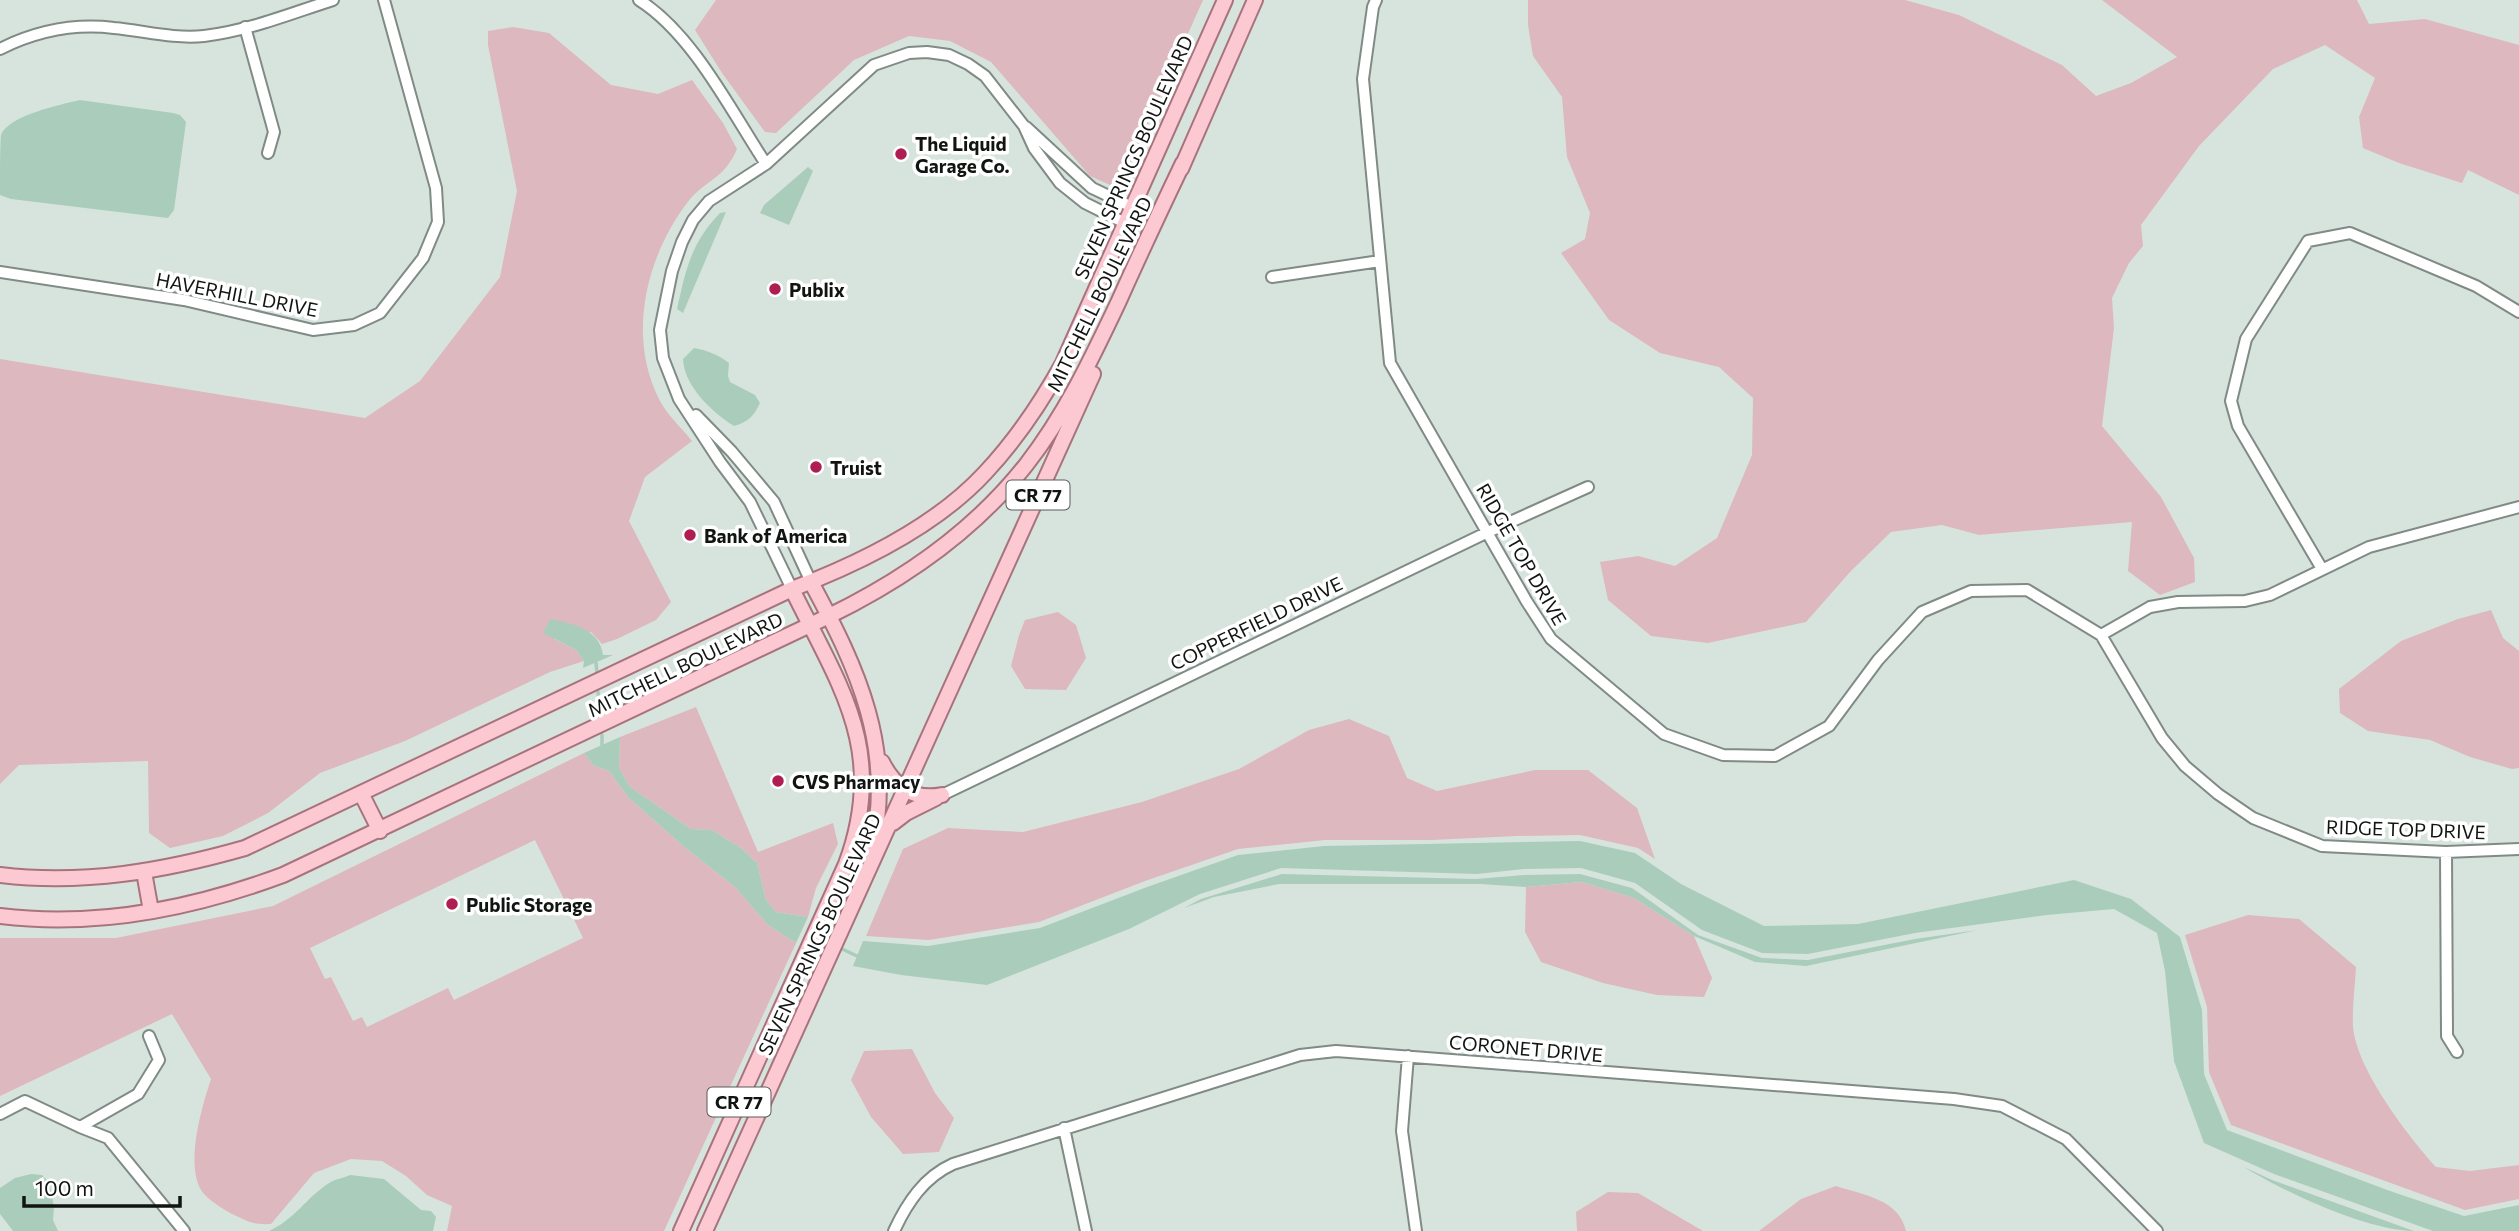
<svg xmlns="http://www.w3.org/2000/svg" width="2519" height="1231" viewBox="0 0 2519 1231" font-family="Commissioner,sans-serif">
<rect width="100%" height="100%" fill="#d7e4dd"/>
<path fill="#ddb8be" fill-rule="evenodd" d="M716,0H1203L1123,180L1110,185L1090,176L991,62L950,41L909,36L854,60L776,133L765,132L722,73L695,30Z
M1528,0H1905L1959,15L2062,65L2096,96L2131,83L2177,57L2102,0H2357L2369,24L2425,19L2519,45V195L2468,170L2462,183L2399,163L2363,148L2359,117L2375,78L2325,45L2273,69L2199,146L2141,225L2143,246L2129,263L2112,298L2114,328L2102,426L2161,497L2194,558L2195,582L2160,595L2128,571L2132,522L1979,535L1942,525L1891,532L1850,572L1806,622L1708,643L1651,636L1608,600L1600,562L1638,556L1675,566L1717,538L1752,455L1753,398L1719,367L1660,353L1609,320L1561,253L1585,239L1590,213L1567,157L1562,97L1533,56L1528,25Z
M513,27L549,33L611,85L658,94L692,80L723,123L737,149C724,180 704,180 687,203C646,257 627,336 659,399C666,414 682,428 692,441L645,477L629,521L671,602L656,620L617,639L602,644L591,632L554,639L576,650L584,661L550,672L405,741L320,773L268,813L223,836L170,848L149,833L148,761L19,765L0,784V359L365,418L420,381L500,277L517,191L488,45V31Z
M2491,610L2503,638L2519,651V768L2512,769L2470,757L2430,740L2368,731L2340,713L2339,689L2401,641L2458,619Z
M1058,612L1076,625L1086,658L1066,690L1025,689L1011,666L1019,635L1025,620Z
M696,707L758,852L833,823L838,844L816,888L808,917L776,912L766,900L757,863L741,848L712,830L691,829L630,787L619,768L620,737Z
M1349,719L1389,736L1407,778L1437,791L1535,770H1588L1637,808L1655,859L1638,848L1580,835L1517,836L1432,840H1325L1238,849L1145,881L1039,922L929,940L866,936L903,849L948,828L1023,832L1142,802L1239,769L1309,730Z
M584,753L593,765L609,771L629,798L682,845L736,888L768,925L796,943L664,1231H447L452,1206L427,1195L406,1176L382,1161L351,1159L314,1173L271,1224C251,1225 248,1221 230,1213C222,1208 210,1201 204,1194C183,1170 202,1106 211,1079L172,1014L0,1096V938H116L273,906ZM535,840L583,938L454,1000L448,988L367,1027L362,1017L353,1021L331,977L325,979L310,948Z
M1582,882L1634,898L1694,936L1712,978L1704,997L1657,995L1603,983L1541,962L1525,932L1526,887Z
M2248,915L2299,919L2356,967C2355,986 2352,1008 2353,1027C2357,1070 2408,1136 2436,1167L2470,1171L2519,1165V1199L2465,1210L2231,1125L2209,1072L2207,1007L2185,935Z
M912,1049L935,1093L954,1118L939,1152L903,1154L871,1117L851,1080L864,1051Z
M1836,1186C1863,1195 1899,1199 1906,1231H1759L1801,1199Z
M1608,1192L1638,1193L1703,1231H1577L1576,1212Z"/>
<path fill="#a9cdba" d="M80,100L173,113L180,115L186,122L174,210L168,218L11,199L0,195C0,182 0,145 1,135C9,115 60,105 80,100Z
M808,167L813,171L789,225L760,213L764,205Z
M726,212L683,313L677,309C686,269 691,243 720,213Z
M694,348C706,350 719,355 729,363L728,376L730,382L755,395L760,403C754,416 748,422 734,426C712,412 684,386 683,359Z
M550,619C572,623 600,629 603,655H613L583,668L584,661L576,650L543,633Z
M620,737L619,768L630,787L691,829L712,830L741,848L757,863L766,900L776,912L808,917L796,943L768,925L736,888L682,845L629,798L609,771L593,765L584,753Z
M1580,841L1635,853L1681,884L1764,926L1858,924L2074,880L2131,899L2180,937L2202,1010L2204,1074L2227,1130L2390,1191L2464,1216L2519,1205V1231H2433L2274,1174L2204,1143L2174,1061L2165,971L2157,933L2114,909L2047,915L1915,933L1808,954L1762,953L1702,930L1635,883L1581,868L1524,869L1477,874L1281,868L1200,894L1129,929L987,985L901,975L853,966L863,941L928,946L1040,928L1147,887L1238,855L1324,846Z
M1282,874L1476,879L1524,875L1580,874L1632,888L1698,935L1762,958L1808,960L1915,939L1978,930L1806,966L1755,962L1694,936L1634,898L1582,882L1526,887L1480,884H1279L1214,897L1184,908L1201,899Z
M2244,1167L2272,1180L2414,1231C2368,1231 2284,1192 2244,1167Z
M31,1174L42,1175L49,1182L54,1207L53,1220L58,1231H13L0,1214V1188L15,1178Z
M350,1175L384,1179L421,1210L431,1211L436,1217L433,1231H269C294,1220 307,1197 329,1183C335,1179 344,1178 350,1175Z"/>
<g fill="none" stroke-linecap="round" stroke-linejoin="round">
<path stroke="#a9cdba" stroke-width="3.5" d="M596,663L597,673
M598,692L600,715
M602,735V745
M816,938L831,945
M838,947L857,956"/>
<g stroke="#808b85" stroke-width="14">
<path id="minor" d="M639,0C693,34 731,111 766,164
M1376,0L1373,7L1363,79L1390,363L1527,602L1551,639L1664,734L1723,755L1775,756L1829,726L1878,660L1922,612L1971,591L2027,590L2101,635L2162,738L2185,766L2218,794L2253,818L2322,846L2446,852L2519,849
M245,27L274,132L268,153
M0,49C36,31 73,23 114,28C145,31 173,39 204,36C248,31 292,13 333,0
M1026,127L1092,188L1132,207
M0,272L184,300L313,330L354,325L380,313L423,258L438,222L436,188L384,0
M1272,277L1380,261
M696,415L732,452L774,502L811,582
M2322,569L2238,426L2231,401L2246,339L2308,241L2350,233L2476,286L2519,312
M792,589L750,502L720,462L679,399L663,358L660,330L672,271L682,242L693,220L709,201L766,164L874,65L909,53L927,52L949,55L968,64L985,76L1024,126L1034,148L1060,183L1085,203L1125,223
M2101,635L2150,607L2178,602L2245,601L2270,595L2369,547L2519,507
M942,795L1488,532L1588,487
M2446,852L2447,1036L2457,1052
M1408,1056L1402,1131L1416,1231
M0,1114L25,1101L80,1127L108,1138L184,1231
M80,1127L138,1094L159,1060L149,1036
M1064,1128L1086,1231
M894,1231C907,1203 924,1177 953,1164L1300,1055L1336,1051L1954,1099L2002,1106L2066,1139L2157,1231"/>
</g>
<g stroke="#a8737d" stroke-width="18">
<path id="major" d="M1181,169L1255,0
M811,582C858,669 895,749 872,849
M882,762C894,786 914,801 942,795
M362,795L380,831
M893,823L906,813L936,798
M144,872L151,911
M0,875C84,885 164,871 245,848L792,589C858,564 936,526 985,473C1016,440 1041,403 1063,363L1225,0
M0,916C96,928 194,908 283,875L829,616C905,579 974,531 1026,465C1065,415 1091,360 1118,303C1139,256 1161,209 1183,163
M681,1231L846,864C888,751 840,687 792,589
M705,1231L1093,374"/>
</g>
<use href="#minor" stroke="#fff" stroke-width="10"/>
<use href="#major" stroke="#fcc9d3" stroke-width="14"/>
</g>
<g fill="#ae1e52" stroke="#fff" stroke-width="2.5">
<circle cx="901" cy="154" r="7"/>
<circle cx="775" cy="289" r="7"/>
<circle cx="816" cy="467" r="7"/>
<circle cx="690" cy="535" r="7"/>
<circle cx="778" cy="781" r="7"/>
<circle cx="452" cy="904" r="7"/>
</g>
<g text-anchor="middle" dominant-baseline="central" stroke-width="7" stroke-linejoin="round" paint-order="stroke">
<g fill="#fff" stroke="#585b59" stroke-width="2">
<rect x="1006.5" y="480.5" width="63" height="29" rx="5"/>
<rect x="707.5" y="1087.5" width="63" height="29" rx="5"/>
</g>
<g font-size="18" font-weight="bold" fill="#111512">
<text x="1038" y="495">CR 77</text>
<text x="739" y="1102">CR 77</text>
</g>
<g font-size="19" font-weight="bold" fill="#111512" stroke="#fff" text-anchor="start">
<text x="915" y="143">The Liquid<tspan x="915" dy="22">Garage Co.</tspan></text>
<text x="789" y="289">Publix</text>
<text x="830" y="467">Truist</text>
<text x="704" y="535">Bank of America</text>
<text x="792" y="781">CVS Pharmacy</text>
<text x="466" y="904">Public Storage</text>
</g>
<g font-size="19" fill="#111512" stroke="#fff">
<text transform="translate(1133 157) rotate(-66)">SEVEN SPRINGS BOULEVARD</text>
<text transform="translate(237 294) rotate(11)">HAVERHILL DRIVE</text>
<text transform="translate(1099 294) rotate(-64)">MITCHELL BOULEVARD</text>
<text transform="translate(1522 554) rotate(60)">RIDGE TOP DRIVE</text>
<text transform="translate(1256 623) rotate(-26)">COPPERFIELD DRIVE</text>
<text transform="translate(685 664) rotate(-26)">MITCHELL BOULEVARD</text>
<text transform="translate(2406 829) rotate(2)">RIDGE TOP DRIVE</text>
<text transform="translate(819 934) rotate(-65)">SEVEN SPRINGS BOULEVARD</text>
<text transform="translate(1526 1048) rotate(5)">CORONET DRIVE</text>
</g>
</g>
<path d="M24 1196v10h156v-10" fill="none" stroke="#111512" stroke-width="3.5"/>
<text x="35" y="1196" font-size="21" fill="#111512" stroke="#ffffff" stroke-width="5" paint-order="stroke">100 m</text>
</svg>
